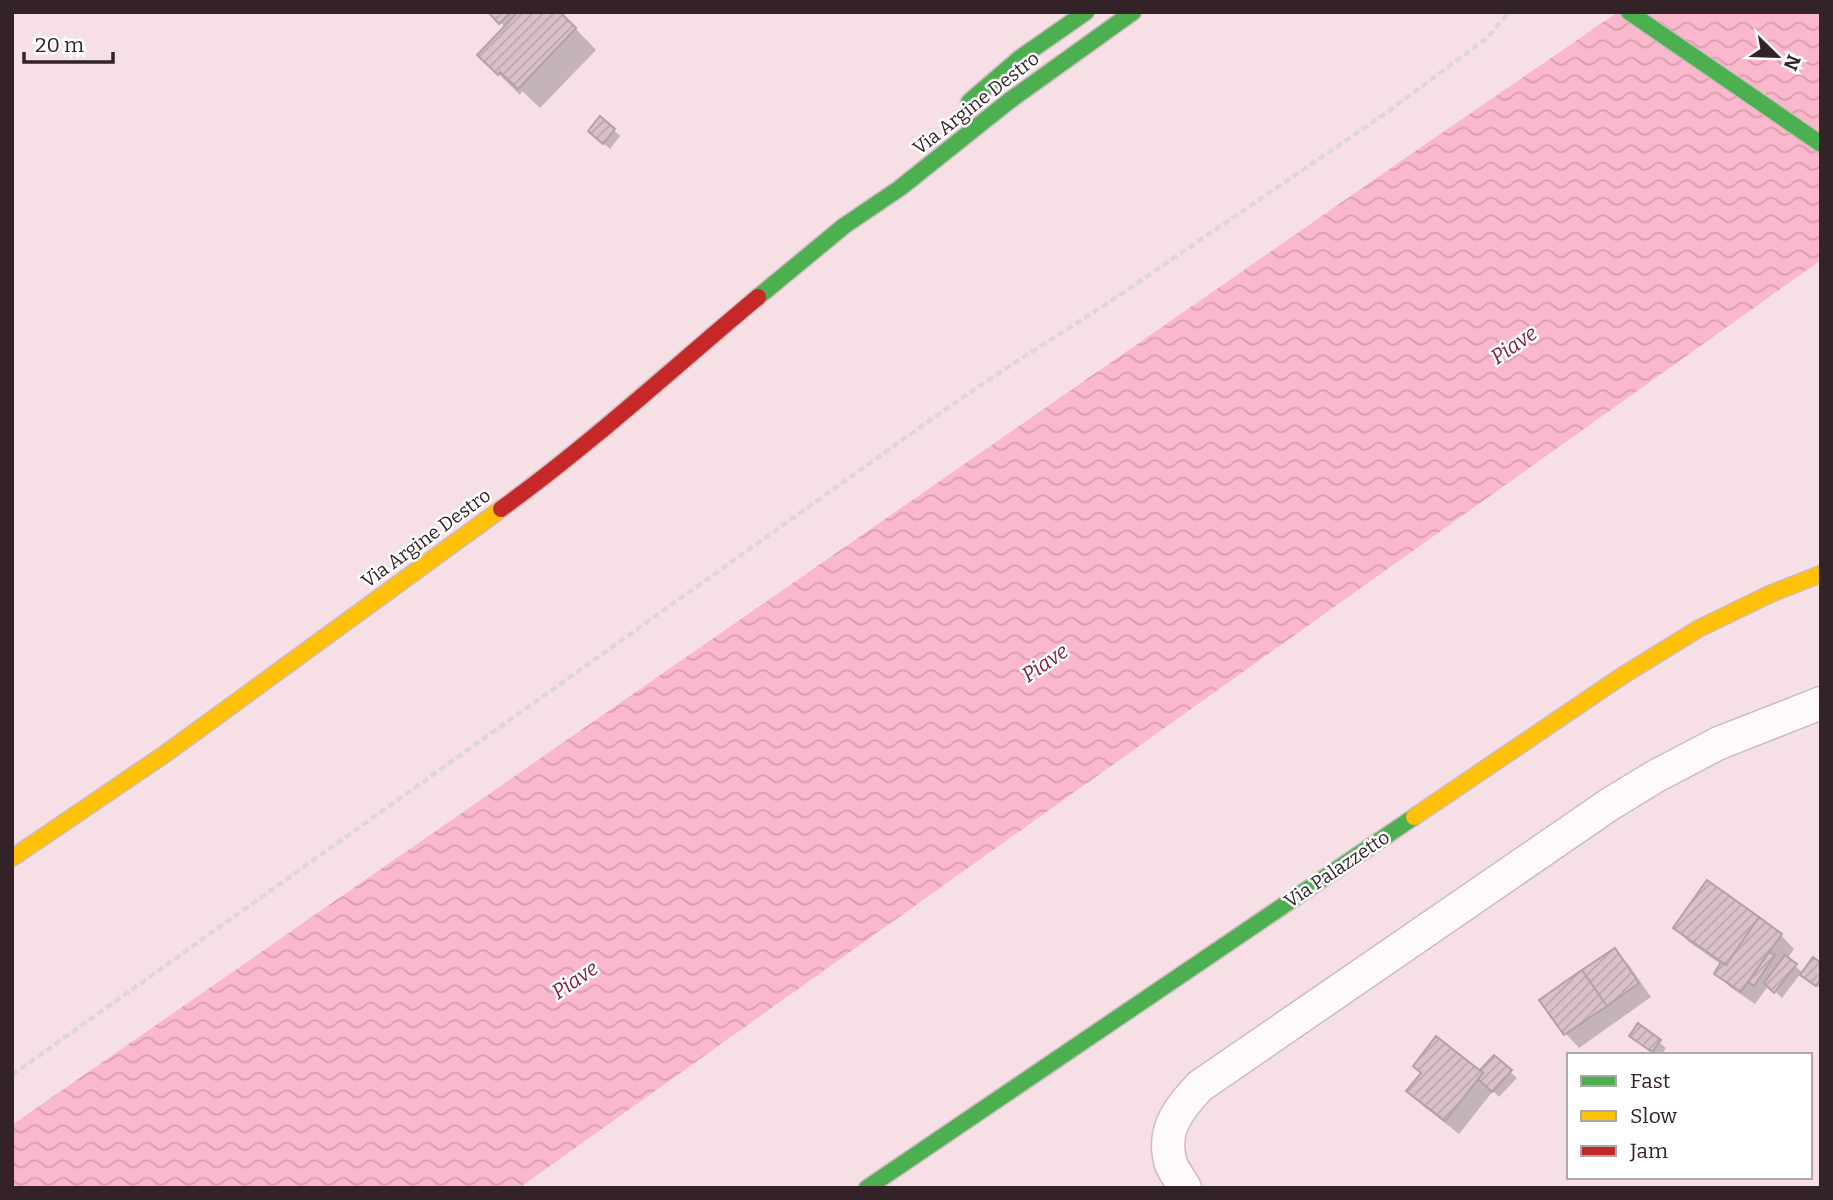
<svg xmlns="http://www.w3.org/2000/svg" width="1833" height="1200" viewBox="0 0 1833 1200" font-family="Bitter,serif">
<defs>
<pattern id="water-waves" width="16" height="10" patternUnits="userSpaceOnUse" patternTransform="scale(1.75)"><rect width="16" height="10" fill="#fbb7cb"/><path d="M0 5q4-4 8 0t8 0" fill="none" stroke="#d89dae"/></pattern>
<pattern id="building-hatch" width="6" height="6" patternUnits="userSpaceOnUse" patternTransform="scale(1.75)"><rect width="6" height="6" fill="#dac1c8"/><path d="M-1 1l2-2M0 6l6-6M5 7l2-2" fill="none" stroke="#bca6ac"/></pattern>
</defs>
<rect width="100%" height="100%" fill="#f6e0e6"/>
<path fill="url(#water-waves)" d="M1618,12H1821V260L519,1188H12V1125L1414,152Z"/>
<path fill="#0003" d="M490,12H560L596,50L540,108L522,91L520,95L479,55L506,28Z
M614,130L620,136L610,149L597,137Z
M1675,928L1781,935L1794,949L1787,959L1803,973L1821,965V989L1801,973L1782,998L1769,985L1755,1004L1730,987L1716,973L1722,965L1689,942Z
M1614,950L1628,964L1651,997L1579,1048L1566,1034L1542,1000Z
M1639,1026L1666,1048L1661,1055H1655L1638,1042Z
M1494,1057L1517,1078L1499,1097L1493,1091L1459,1134L1422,1105L1409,1091L1486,1078Z"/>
<path fill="url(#building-hatch)" stroke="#b2a1a6" stroke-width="2" d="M488,12H511L499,24Z
M518,12H560L576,28L518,89L500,72L498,75L477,55Z
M600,116L615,129L603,144L588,131Z
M1707,880L1759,917L1726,965L1673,928Z
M1759,917L1782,934L1741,992L1714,974L1721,962L1726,965Z
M1615,948L1639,983L1607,1006L1582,970Z
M1769,952L1775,955L1754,986L1748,982Z
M1785,955L1797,964L1774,993L1764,983Z
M1813,957L1821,963V978L1816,986L1800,975Z
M1582,970L1607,1006L1564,1035L1539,1000Z
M1638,1023L1661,1040L1652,1052L1629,1036Z
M1436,1036L1483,1073L1445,1121L1406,1091L1421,1073L1413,1066Z
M1494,1055L1512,1070L1492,1092L1478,1079L1483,1073L1480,1070Z"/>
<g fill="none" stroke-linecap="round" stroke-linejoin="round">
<g stroke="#cdbbc0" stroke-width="35">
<path id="street" d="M1185,1188C1181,1180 1174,1172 1171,1164C1161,1131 1178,1109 1200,1086L1610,804L1656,776L1719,743L1821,703"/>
</g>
<g stroke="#cdbbc0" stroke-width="19">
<path id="fast" d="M1629,12L1821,144
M969,102L1020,58L1086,12
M758,297L844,226L900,188L1009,101L1133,12
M867,1188L1414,817"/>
</g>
<g stroke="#cdbbc0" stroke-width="19">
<path id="slow" d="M1414,817L1622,676L1698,629L1770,594L1821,574
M12,858L165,754L501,509"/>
</g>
<g stroke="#cdbbc0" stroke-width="19">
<path id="jam" d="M501,509C591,444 673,368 758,297"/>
</g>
<path stroke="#ddd7d8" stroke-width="4.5" stroke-dasharray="7 3.5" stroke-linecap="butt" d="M12,1075L943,411L1005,369L1108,303L1386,113L1487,38L1509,12"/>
<use href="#street" stroke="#fefafb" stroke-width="32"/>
<use href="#fast" stroke="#4caf50" stroke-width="16"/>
<use href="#slow" stroke="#ffc107" stroke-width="16"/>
<use href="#jam" stroke="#c62828" stroke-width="16"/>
</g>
<g text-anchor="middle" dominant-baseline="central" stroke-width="5" stroke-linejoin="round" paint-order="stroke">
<g font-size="19" fill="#332227" stroke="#fff">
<text transform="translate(976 103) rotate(-38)">Via Argine Destro</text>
<text transform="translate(426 538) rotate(-36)">Via Argine Destro</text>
<text transform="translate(1337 869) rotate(-34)">Via Palazzetto</text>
</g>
<g font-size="21" font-style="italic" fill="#821f46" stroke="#fff">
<text transform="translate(1514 345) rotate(-34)">Piave</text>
<text transform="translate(1045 663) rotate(-34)">Piave</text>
<text transform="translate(575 980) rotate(-34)">Piave</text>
</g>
</g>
<rect width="1833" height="1200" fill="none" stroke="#332227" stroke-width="28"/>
<rect x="1567" y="1053" width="245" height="126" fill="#ffffff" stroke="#ada7a9" stroke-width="2"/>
<rect x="1581" y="1076" width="35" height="10" fill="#4caf50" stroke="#ada7a9" stroke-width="2"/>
<text x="1630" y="1088" font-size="21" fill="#332227">Fast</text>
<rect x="1581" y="1111" width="35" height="10" fill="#ffc107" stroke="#ada7a9" stroke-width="2"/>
<text x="1630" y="1123" font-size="21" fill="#332227">Slow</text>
<rect x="1581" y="1146" width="35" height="10" fill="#c62828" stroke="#ada7a9" stroke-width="2"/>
<text x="1630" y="1158" font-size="21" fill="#332227">Jam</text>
<g transform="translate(1777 56) rotate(113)" stroke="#ffffff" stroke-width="5" paint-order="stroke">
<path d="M0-5L12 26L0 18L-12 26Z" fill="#332227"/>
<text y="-10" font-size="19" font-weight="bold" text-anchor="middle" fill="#332227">N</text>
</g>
<path d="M24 52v10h89v-10" fill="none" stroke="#332227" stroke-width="3.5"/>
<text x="35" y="52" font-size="21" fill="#332227" stroke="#ffffff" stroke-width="5" paint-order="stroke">20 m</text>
</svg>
